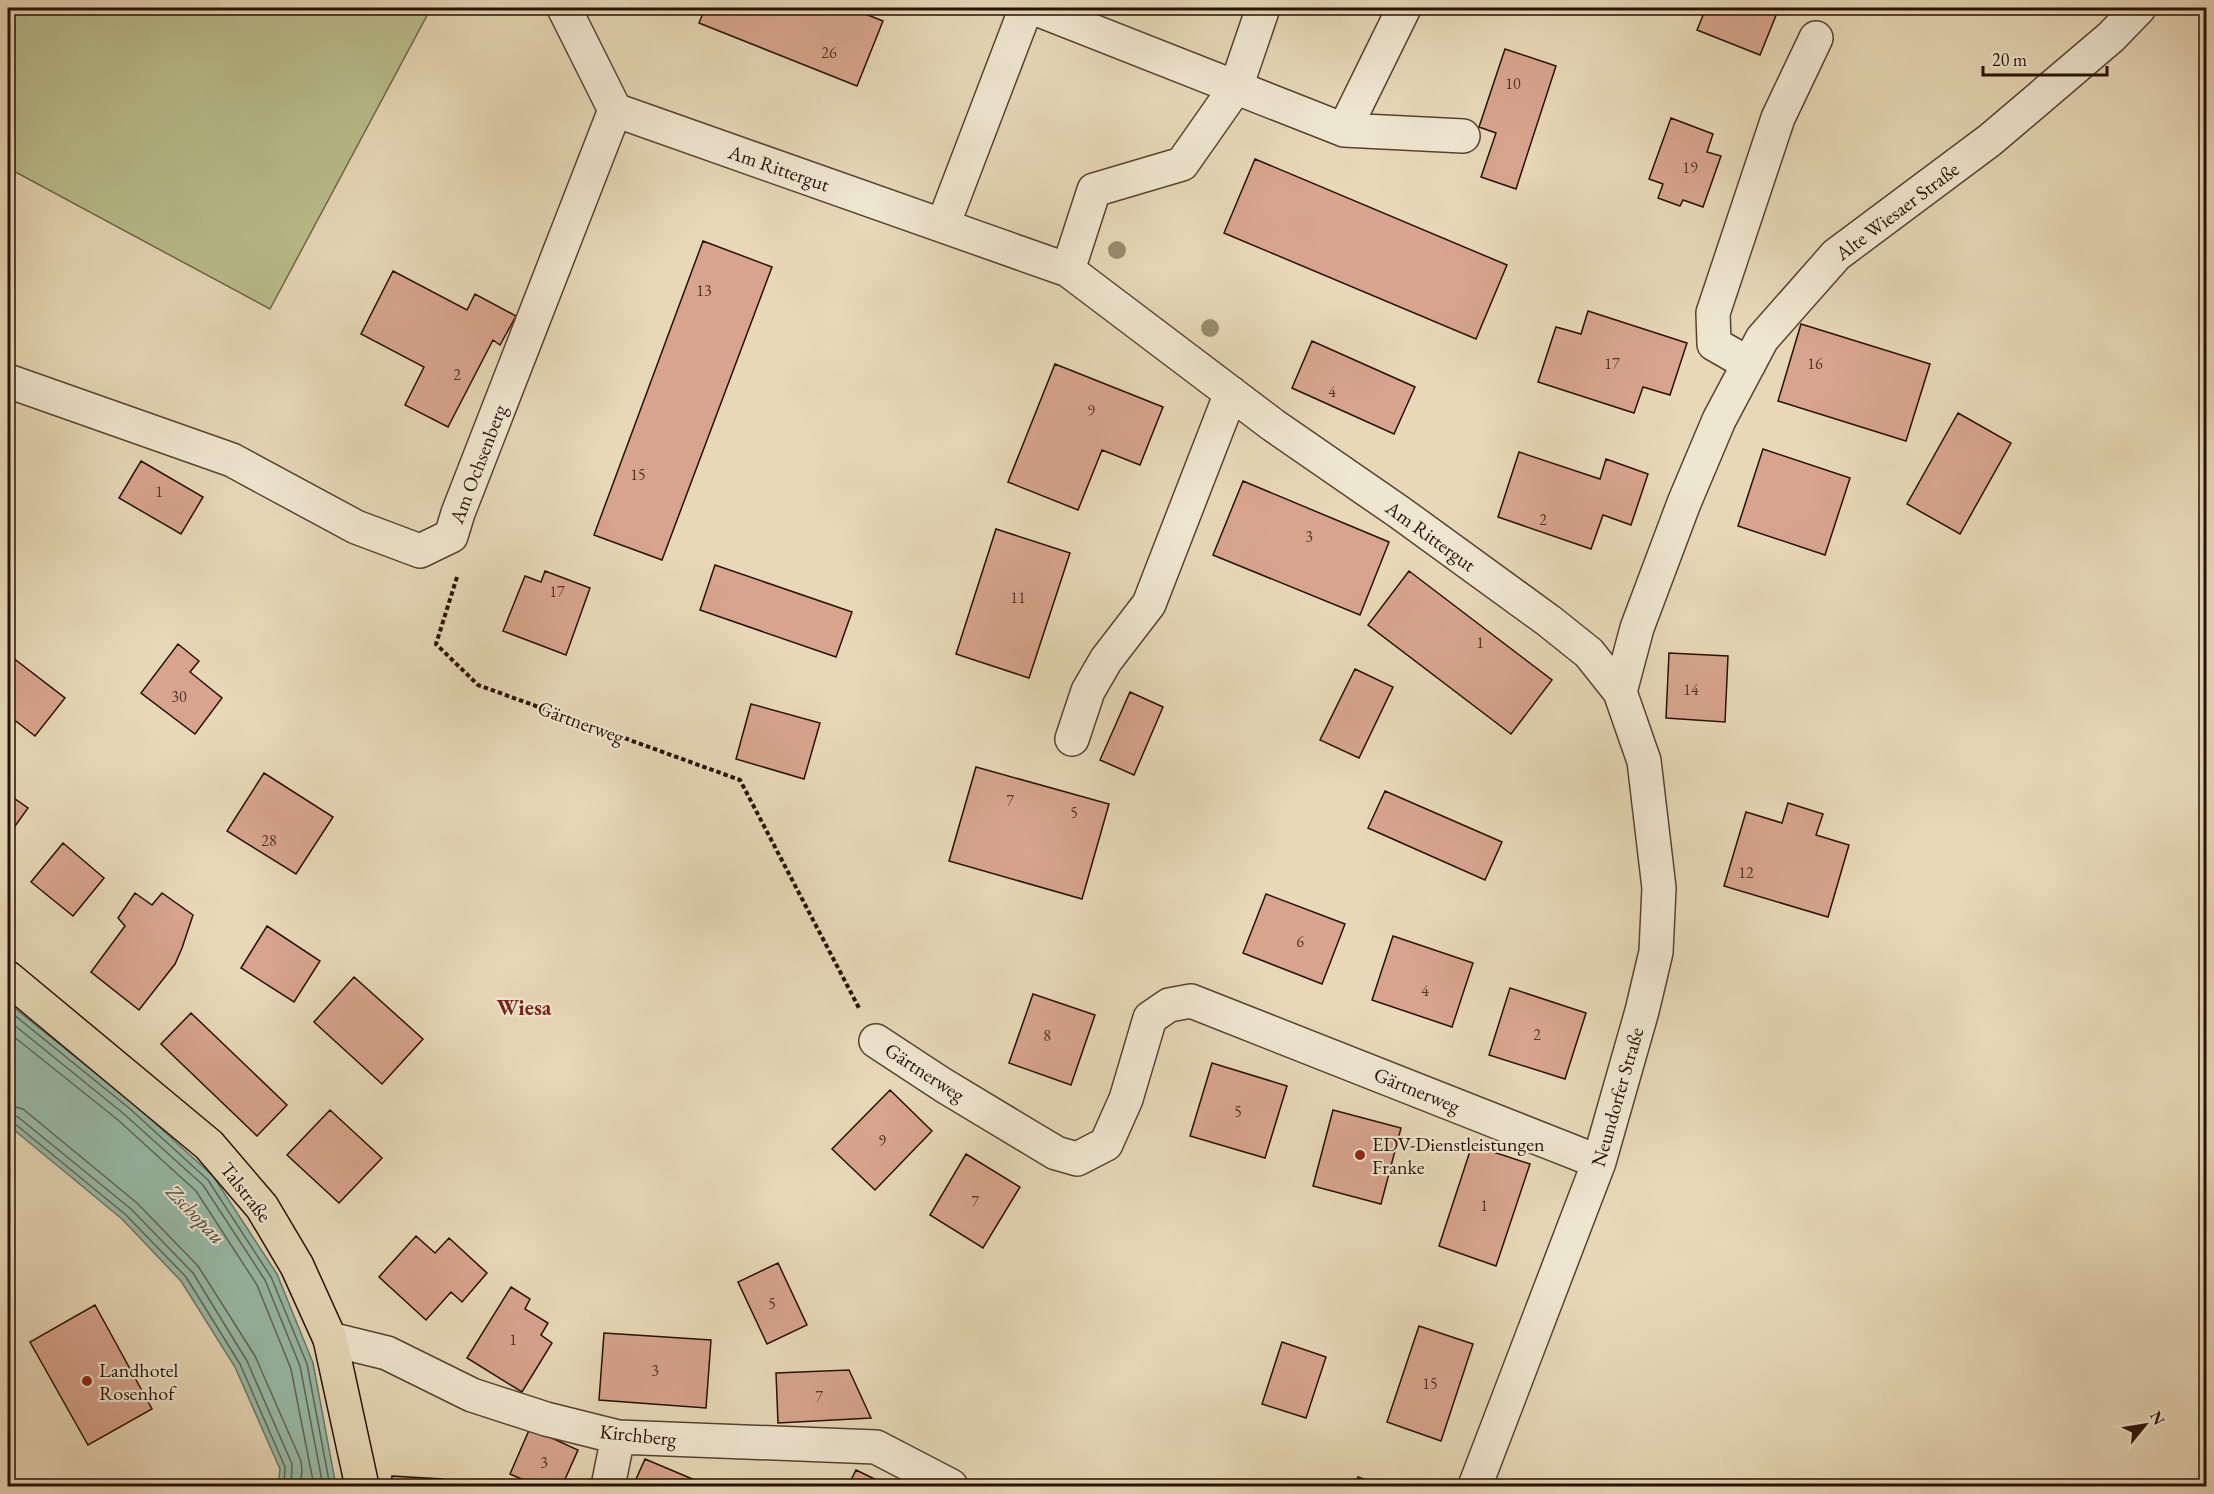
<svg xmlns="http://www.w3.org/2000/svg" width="2214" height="1494" viewBox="0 0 2214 1494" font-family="'EB Garamond',serif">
<rect width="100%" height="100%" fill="#e7d8b7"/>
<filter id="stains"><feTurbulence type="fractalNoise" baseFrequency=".00333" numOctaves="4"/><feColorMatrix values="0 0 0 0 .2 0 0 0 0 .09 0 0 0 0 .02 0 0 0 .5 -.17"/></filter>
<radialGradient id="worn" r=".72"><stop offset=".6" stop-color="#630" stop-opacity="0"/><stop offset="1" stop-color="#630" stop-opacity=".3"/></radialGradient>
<path fill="#b9be8c" stroke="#706848" stroke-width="1.5" d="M8,8H431L270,309L8,168Z"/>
<path fill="#98bba9" stroke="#6b7767" stroke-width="1.5" d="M8,1003L133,1103L213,1176L277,1274L313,1363L336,1486H278L280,1469L235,1367L181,1281L122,1219L8,1125Z"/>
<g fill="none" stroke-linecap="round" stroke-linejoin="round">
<path stroke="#606656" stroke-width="1.5" d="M8,1010L129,1108L208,1180L271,1277L307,1364L330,1486
M8,1020L124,1114L203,1185L265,1280L300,1366L323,1486
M8,1032L118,1120L196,1191L257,1285L291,1369L314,1486
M8,1105L23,1109L137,1203L198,1266L255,1356L301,1461L302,1471L300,1486
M8,1114L18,1117L131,1209L193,1273L247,1361L292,1464L291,1486
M8,1121L14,1123L126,1215L186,1277L240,1364L285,1467L284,1486"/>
</g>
<path fill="#d8a48e" stroke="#271103" stroke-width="1.5" d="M705,8H850L883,21L857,86L699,23Z
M1706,8H1779L1760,55L1697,30Z
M1505,49L1556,66L1516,189L1481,177L1496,133L1479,127Z
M1671,118L1713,134L1707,152L1721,156L1703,207L1683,200L1680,206L1658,198L1663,184L1649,179Z
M1255,159L1507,265L1476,339L1224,233Z
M703,241L772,267L662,560L594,535Z
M393,271L467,310L475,294L516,316L500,345L493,340L448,427L405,405L424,367L361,334Z
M1588,311L1687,343L1670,395L1643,387L1634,413L1538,382L1556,327L1581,334Z
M1801,324L1930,364L1906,441L1778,401Z
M1312,341L1415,387L1394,434L1292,388Z
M1055,364L1163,407L1140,465L1102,450L1078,510L1008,482Z
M1958,413L2011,443L1960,534L1907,504Z
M1763,449L1850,478L1825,555L1738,526Z
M1519,452L1600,479L1606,459L1648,474L1631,525L1603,515L1591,549L1498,517Z
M141,461L203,497L181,534L119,498Z
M1243,481L1389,542L1360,615L1213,555Z
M996,529L1070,553L1029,678L956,654Z
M715,565L852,612L836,657L700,610Z
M545,571L590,588L566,655L503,631L525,576L541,582Z
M1409,571L1552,680L1511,734L1368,625Z
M178,644L199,661L190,672L222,698L195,734L141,693Z
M1669,653L1728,656L1725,722L1666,718Z
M8,654L65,698L35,736L8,715Z
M1355,669L1393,687L1359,758L1320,740Z
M1130,692L1163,707L1134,775L1100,760Z
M751,704L820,723L804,779L736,759Z
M976,767L1109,804L1082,899L949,861Z
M264,773L333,817L296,874L227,831Z
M1385,791L1502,842L1485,880L1368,828Z
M8,794L28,808L8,836Z
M1788,803L1823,814L1816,835L1849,845L1828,917L1724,886L1746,812L1782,823Z
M63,843L104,878L73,916L31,882Z
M135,893L152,905L162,893L193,915L182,948L175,964L139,1010L91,972L125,926L118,918Z
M1266,894L1345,924L1322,984L1243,953Z
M267,926L320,961L294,1002L241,968Z
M1393,936L1473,963L1452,1027L1372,1000Z
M354,977L423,1039L382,1084L314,1022Z
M1510,988L1586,1013L1565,1079L1489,1055Z
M1033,994L1095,1015L1071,1085L1009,1063Z
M191,1013L287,1105L257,1136L161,1044Z
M1212,1063L1287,1086L1265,1158L1190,1136Z
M890,1090L932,1131L875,1190L832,1149Z
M330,1110L382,1158L339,1203L287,1155Z
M1333,1110L1401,1128L1381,1204L1313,1186Z
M1472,1145L1530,1164L1496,1266L1439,1246Z
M966,1154L1020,1187L983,1248L930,1215Z
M416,1236L435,1253L449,1238L487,1273L462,1302L451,1292L426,1320L379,1277Z
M778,1263L807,1325L767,1344L738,1282Z
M511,1287L530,1299L525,1309L548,1323L541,1335L552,1343L522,1392L467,1358Z
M95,1305L152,1409L88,1445L30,1342Z
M1419,1326L1473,1344L1441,1441L1387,1422Z
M604,1333L711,1340L706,1408L599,1400Z
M1282,1342L1326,1357L1306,1418L1262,1404Z
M849,1370L871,1418L778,1423L776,1373Z
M530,1428L578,1450L562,1486H532L533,1484L510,1474Z
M645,1459L709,1486H633Z
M856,1470L889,1486H848Z
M392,1476L442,1479L441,1486H391Z
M1358,1477L1383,1486H1354Z"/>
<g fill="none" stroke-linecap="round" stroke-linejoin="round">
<g stroke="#574330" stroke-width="36">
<path id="minor" d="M564,8L615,110
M1034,8L1344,130L1463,136
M615,110L1068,270L1273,425L1399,512L1549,621L1589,653L1620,692L1644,761L1659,888L1656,952L1642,1011L1599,1162L1475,1486
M1344,130L1404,8
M943,225L1026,8
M1068,270L1094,190L1182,164L1236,87L1263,8
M1749,364L1714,344L1713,313L1778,118L1816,38
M8,381L232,460L356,527L420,551L451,536L458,513L615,110
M1620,692L1637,628L1684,503L1719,420L1762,339L1836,255L1990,140L2111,37L2139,8
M1072,739L1088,691L1106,660L1149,604L1231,393
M876,1041L943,1085L1056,1153L1077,1159L1106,1144L1126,1099L1150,1018L1169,1005L1191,1001L1599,1162
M330,1339L387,1353L472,1395L546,1419L618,1437L876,1447L951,1486
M608,1486L618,1437"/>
</g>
<g stroke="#271103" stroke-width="36">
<path id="major" d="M8,978L209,1145L262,1207L297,1266L330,1339L362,1486"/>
</g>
<path stroke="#271103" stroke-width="4" stroke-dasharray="4.5 3" stroke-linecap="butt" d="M457,577L436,644L478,685L740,780L859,1008"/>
<use href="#minor" stroke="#efe6d0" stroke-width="33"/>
<use href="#major" stroke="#e7d8b7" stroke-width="33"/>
</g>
<g fill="#998c6e">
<circle cx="1117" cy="250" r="9"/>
<circle cx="1210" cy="328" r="9"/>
</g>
<g fill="#8f2418" stroke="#efe6d0" stroke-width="2">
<circle cx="1360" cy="1155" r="6"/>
<circle cx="87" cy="1381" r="6"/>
</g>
<g text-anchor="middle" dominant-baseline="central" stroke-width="4.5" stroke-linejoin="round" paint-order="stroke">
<g font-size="16" fill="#533626">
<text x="829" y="52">26</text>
<text x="1513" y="83">10</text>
<text x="1690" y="167">19</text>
<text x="704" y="290">13</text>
<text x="1612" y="363">17</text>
<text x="1815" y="363">16</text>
<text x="457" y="374">2</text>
<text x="1332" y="391">4</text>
<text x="1091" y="410">9</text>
<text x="638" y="474">15</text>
<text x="159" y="491">1</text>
<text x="1543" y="519">2</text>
<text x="1309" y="536">3</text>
<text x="557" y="591">17</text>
<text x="1018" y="597">11</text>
<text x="1480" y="642">1</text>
<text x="1691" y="689">14</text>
<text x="179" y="696">30</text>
<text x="1010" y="800">7</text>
<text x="1074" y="812">5</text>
<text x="269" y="840">28</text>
<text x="1746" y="872">12</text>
<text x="1300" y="941">6</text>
<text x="1425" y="990">4</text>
<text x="1537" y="1034">2</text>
<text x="1047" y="1035">8</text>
<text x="1238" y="1111">5</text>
<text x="882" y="1140">9</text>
<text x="975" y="1201">7</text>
<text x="1484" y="1205">1</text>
<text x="772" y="1303">5</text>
<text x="513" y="1339">1</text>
<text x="655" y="1370">3</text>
<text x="1430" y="1383">15</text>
<text x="819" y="1396">7</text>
<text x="544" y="1462">3</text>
</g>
<g font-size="20" fill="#271103" stroke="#efe6d0">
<text transform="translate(779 168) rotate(19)">Am Rittergut</text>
<text transform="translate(1897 211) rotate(-37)">Alte Wiesaer Straße</text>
<text transform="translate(478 464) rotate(-69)">Am Ochsenberg</text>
<text transform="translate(1431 536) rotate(36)">Am Rittergut</text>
<text transform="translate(581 722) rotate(20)">Gärtnerweg</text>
<text transform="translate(925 1072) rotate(33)">Gärtnerweg</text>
<text transform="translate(1417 1090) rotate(22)">Gärtnerweg</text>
<text transform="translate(1617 1097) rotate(-74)">Neundorfer Straße</text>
<text transform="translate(246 1192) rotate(52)">Talstraße</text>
<text transform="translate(638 1435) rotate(6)">Kirchberg</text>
</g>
<g font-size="20" fill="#271103" stroke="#efe6d0" text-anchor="start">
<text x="1372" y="1144">EDV-Dienstleistungen<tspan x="1372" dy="23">Franke</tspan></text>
<text x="99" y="1370">Landhotel<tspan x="99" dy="23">Rosenhof</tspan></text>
</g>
<g font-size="21" font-style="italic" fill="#4f4c3d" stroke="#efe6d0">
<text transform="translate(196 1214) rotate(46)">Zschopau</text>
</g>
<g font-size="22" font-weight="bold" fill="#7a1f14" stroke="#efe6d0">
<text x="524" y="1007">Wiesa</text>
</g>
</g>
<rect width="2214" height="1494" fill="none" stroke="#e7d8b7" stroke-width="30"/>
<rect x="9" y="9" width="2196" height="1476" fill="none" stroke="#271103" stroke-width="3"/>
<rect x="15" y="15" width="2184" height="1464" fill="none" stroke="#271103" stroke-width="1.5"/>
<g transform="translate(2145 1425) rotate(60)" stroke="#efe6d0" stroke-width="4.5" paint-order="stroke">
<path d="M0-4.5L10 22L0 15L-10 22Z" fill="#271103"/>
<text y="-9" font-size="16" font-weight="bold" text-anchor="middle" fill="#271103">N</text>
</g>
<path d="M1983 66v9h124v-9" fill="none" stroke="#271103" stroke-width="3"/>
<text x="1992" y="66" font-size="18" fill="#271103" stroke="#efe6d0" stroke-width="4.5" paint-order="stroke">20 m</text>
<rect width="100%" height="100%" filter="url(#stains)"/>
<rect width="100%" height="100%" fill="url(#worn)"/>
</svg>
